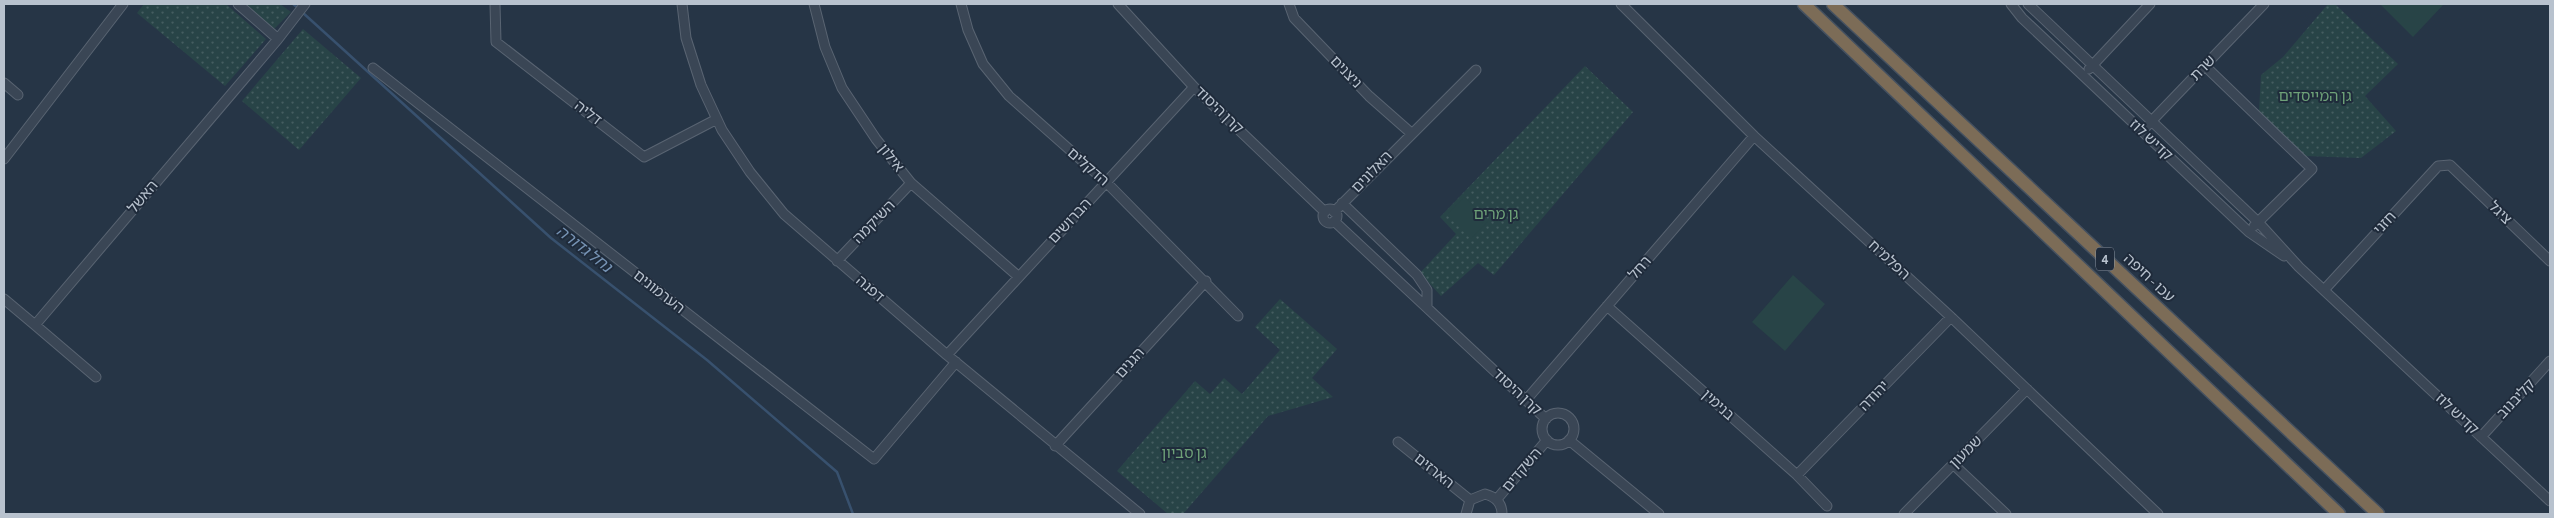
<svg xmlns="http://www.w3.org/2000/svg" width="2554" height="518" viewBox="0 0 2554 518" font-family="'Alegreya Sans','Noto Sans Hebrew',sans-serif">
<defs>
<pattern id="grass-dots" width="8" height="8" patternUnits="userSpaceOnUse" patternTransform="scale(1.25)"><rect width="8" height="8" fill="#284447"/><path d="M2 2h.1M6 6h.1" fill="none" stroke="#455d60" stroke-width="1.8" stroke-linecap="round"/></pattern>
</defs>
<rect width="100%" height="100%" fill="#263546"/>
<path fill="url(#grass-dots)" d="M144,4H226L266,39L225,86L137,13Z
M246,4H280L291,12L274,29Z
M2328,4H2335L2398,64L2365,96L2396,131L2361,158L2304,156L2259,111L2261,75L2283,57Z
M303,29L361,78L299,150L242,101Z
M1585,66L1633,112L1494,275L1478,263L1441,296L1420,273L1456,234L1440,217Z
M1280,299L1337,349L1312,378L1333,397L1268,416L1183,514H1168L1117,471L1195,381L1210,394L1224,378L1242,394L1280,350L1255,327Z"/>
<path fill="#284447" d="M2444,4L2413,37L2381,5L2382,4Z
M1464,197L1489,220L1471,239L1447,215Z
M1793,275L1825,304L1785,351L1752,322Z"/>
<g fill="none" stroke-linecap="round" stroke-linejoin="round">
<path stroke="#38516e" stroke-width="2.5" d="M293,4L298,8
M302,12L551,238L707,360L837,472L853,514"/>
<g stroke="#596472" stroke-width="11">
<path id="minor" d="M238,4L278,39
M495,4L496,42L644,157L717,119
M682,4L686,38L701,85L722,130L750,172L784,214L947,355L1140,514
M814,4L825,47L842,88L876,139L911,183L1019,277
M961,4L968,30L983,64L1009,96L1106,182L1238,316
M1118,4L1194,87L1325,212
M1289,4L1294,18L1369,96L1411,133
M1621,4L1754,136L1951,317L2158,514
M2011,4L2022,18L2249,232L2284,256
M2028,4L2258,222L2299,267L2550,501
M2205,66L2312,169L2254,226
M373,68L874,459L956,362
M2089,69L2150,4
M4,83L18,95
M2142,131L2264,4
M4,159L123,4
M1342,203L1417,275L1427,290V306
M1323 216a7 7 0 1 1 14 0a7 7 0 1 1-14 0Z
M1334,212L1476,70
M1334,221L1546,419
M837,261L911,183
M2324,290L2438,166L2450,165L2550,261
M4,299L35,325L278,39L305,4
M1607,306L1797,475L1827,506
M35,325L96,377
M947,355L1194,87
M1526,400L1754,136
M1542 429a16 16 0 1 1 32 0a16 16 0 1 1-32 0Z
M2481,437L2550,361
M1569,440L1659,514
M1398,442L1470,500
M1055,446L1206,281
M1953,464L2006,514
M1797,475L1951,317
M1497,499L1547,440
M1466,514L1470,500L1485,494C1496,497 1502,503 1502,514
M1904,514L2027,389"/>
</g>
<g stroke="#455160" stroke-width="15">
<path id="highway" d="M1804,4L2339,514
M1833,4L2378,514"/>
</g>
<use href="#minor" stroke="#3a4655" stroke-width="9"/>
<use href="#highway" stroke="#7c6c57" stroke-width="12"/>
</g>
<g text-anchor="middle" dominant-baseline="central" stroke-width="4" stroke-linejoin="round" paint-order="stroke">
<rect fill="#1f2b3b" stroke="#8a95a2" stroke-width="1" x="2096" y="247.5" width="18" height="23" rx="4"/>
<g font-size="14" font-weight="bold" fill="#b8c2ce">
<text x="2105" y="259">4</text>
</g>
<g font-size="15" fill="#b8c2ce" stroke="#1f2b3b">
<text transform="translate(2203 68) rotate(-46)">שרת</text>
<text transform="translate(1346 72) rotate(46)">ניצנים</text>
<text transform="translate(1219 110) rotate(44)">קרן היסוד</text>
<text transform="translate(588 113) rotate(38)">דליה</text>
<text transform="translate(2151 140) rotate(43)">קדיש לוז</text>
<text transform="translate(891 158) rotate(51)">אילון</text>
<text transform="translate(1088 167) rotate(41)">הדקלים</text>
<text transform="translate(1372 172) rotate(-46)">האלונים</text>
<text transform="translate(143 197) rotate(-50)">האשל</text>
<text transform="translate(2500 213) rotate(44)">ציגל</text>
<text transform="translate(1070 221) rotate(-47)">הברושים</text>
<text transform="translate(874 222) rotate(-46)">השיקמה</text>
<text transform="translate(2385 223) rotate(-47)">חזני</text>
<text transform="translate(1889 260) rotate(43)">הפלמ"ח</text>
<text transform="translate(1640 268) rotate(-49)">רחל</text>
<text transform="translate(2149 278) rotate(43)">עכו - חיפה</text>
<text transform="translate(870 289) rotate(41)">דפנה</text>
<text transform="translate(659 292) rotate(38)">הערמונים</text>
<text transform="translate(1130 363) rotate(-48)">הגנים</text>
<text transform="translate(1517 392) rotate(43)">קרן היסוד</text>
<text transform="translate(1874 396) rotate(-46)">יהודה</text>
<text transform="translate(2516 399) rotate(-47)">קליבנוב</text>
<text transform="translate(1718 405) rotate(42)">בנימין</text>
<text transform="translate(2457 414) rotate(43)">קדיש לוז</text>
<text transform="translate(1966 452) rotate(-45)">שמעון</text>
<text transform="translate(1522 470) rotate(-50)">השקדים</text>
<text transform="translate(1434 471) rotate(39)">הארזים</text>
</g>
<g font-size="15" fill="#6ea178" stroke="#1f2b3b">
<text x="2315" y="96">גן המייסדים</text>
<text x="1496" y="214">גן מרים</text>
<text x="1184" y="453">גן סביון</text>
</g>
<g font-size="16" font-style="italic" fill="#7693b4" stroke="#1f2b3b">
<text transform="translate(584 249) rotate(38)">נחל גדורה</text>
</g>
</g>
<rect width="2554" height="518" fill="none" stroke="#b8c2ce" stroke-width="10"/>
</svg>
